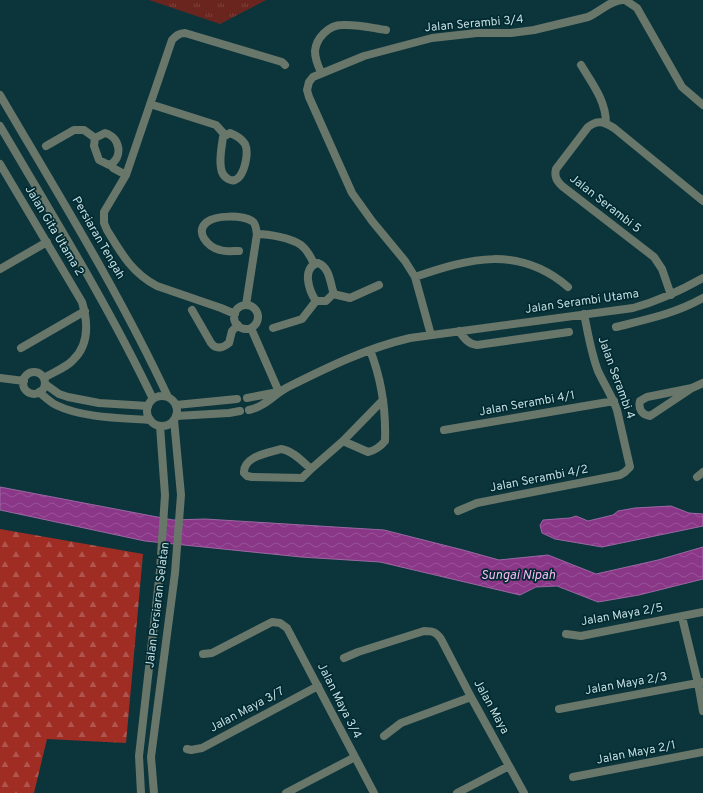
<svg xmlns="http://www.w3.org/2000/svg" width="703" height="793" viewBox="0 0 703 793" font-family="Overpass,sans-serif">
<defs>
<pattern id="grass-tufts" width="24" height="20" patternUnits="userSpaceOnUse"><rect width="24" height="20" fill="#6a251e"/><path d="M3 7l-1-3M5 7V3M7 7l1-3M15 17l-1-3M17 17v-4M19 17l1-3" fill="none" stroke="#7e443e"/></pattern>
<pattern id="forest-firs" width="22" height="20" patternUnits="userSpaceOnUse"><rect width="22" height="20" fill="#9f2d24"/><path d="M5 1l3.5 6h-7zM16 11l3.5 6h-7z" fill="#af554e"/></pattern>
<pattern id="water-waves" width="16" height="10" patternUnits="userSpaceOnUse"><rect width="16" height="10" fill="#8a3788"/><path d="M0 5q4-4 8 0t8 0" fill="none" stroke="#995398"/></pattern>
</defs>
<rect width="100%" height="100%" fill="#0c353b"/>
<path fill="url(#grass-tufts)" d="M149,0H266L220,24Z"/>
<path fill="url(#forest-firs)" d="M0,529L143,554L126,743L47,739L34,793H0Z"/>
<path fill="url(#water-waves)" stroke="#9b68a2" d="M0,487L173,520L205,519L384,530L463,550L499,560L548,555L596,574L658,560L703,547V579L639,595L598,602L557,586L536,587L520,595L380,562L301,557L145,541L0,510Z
M671,506L689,513L703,514V526L602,547L555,539L542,533L540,525L543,520L570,518L576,516L588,521L613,515L618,511L635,508Z"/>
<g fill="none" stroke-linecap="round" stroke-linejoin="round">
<path stroke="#69776b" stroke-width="8" d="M625,0L637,8L682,87L703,105
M581,65C592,83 606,101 606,123
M321,72C318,66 315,58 315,51C316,38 329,25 342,25C357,24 372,28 386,30
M150,104L216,125L225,135
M105,133C120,137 124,158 109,165L99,160L94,146L95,138Z
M230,133C235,135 242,139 245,144C249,152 245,169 240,176C233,186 222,177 221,168C219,158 222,146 223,137Z
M46,146L74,130H84L95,138
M0,164L82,302C88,322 89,345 73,360C66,368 53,372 44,378
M111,164L113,168L126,175
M257,234C269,234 291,238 301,245C307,250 311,257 314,264
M239,251C233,251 226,252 220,250C208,247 194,232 207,222C216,215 242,215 252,221C256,223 256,230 257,234L246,305
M318,263C329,267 330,281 333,291V294L326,301H316C309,291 301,267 318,263Z
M0,269L47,242
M415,277C470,258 519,245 568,287
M333,294L350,298L379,285
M671,295L662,269L654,257L562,186C557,181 554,177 556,169L588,127C598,119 604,122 614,128L703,201
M234 317a12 12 0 1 1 24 0a12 12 0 1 1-24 0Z
M192,310L211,343C216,350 223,348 229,343L232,331L238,325
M235,314L221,308L157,286C132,273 121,253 107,230L104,223V212L126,175L172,40C176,36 179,33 185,33L282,62L285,65
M616,327C648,319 674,314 703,298
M251,328L279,392
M273,328L302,319L316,301
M459,331C464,338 468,344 477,345L569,332
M431,335L415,277L405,261L372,221L352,193L309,97L307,90L309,82L313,77L364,56L432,38L477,33H511L534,30L588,17C600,12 609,1 622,0
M21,348L85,311
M23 383a11 11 0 1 1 22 0a11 11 0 1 1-22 0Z
M0,378L24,381
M45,384L59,394L68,397L99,403L148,406
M692,388L647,397L640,401C638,409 642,415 650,416L692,388L703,383
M39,392C45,397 50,402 56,405C82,418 122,418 150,420
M247,398L278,392
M176,405L237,399
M249,410C266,406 273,395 288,387C328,367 367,348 410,338L633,308C659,301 680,291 703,278
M176,416L229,413L240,411
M444,430L614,401
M343,441L368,452C374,451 381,446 385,441C386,410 381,378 370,350
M311,469C303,462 292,450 281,449C269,453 243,456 244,473L247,476L252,477L302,478L311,469L343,441L383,400
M697,477L703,472
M458,511L477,503L620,475L625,472L630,467L617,410C612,396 604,384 598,371C591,353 588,333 584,314
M682,617L698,683L703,711
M566,634L581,636L703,612
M203,654L212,653L272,622L280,623L287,628L374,793
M344,658L358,652L424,631C433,631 436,632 441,639L471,697L524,793
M559,709L703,682
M384,736L401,723L471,697
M187,749L191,750L202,748L318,686
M573,777L703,752
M286,793L355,757
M457,793L509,766"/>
<path stroke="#69776b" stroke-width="8" d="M0,95C58,194 119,292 168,397
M0,126C53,216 108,305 153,399
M147 411a15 15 0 1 1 30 0a15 15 0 1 1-30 0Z
M141,793L139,756L160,571L165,495L160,426
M154,793L151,757L175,573L181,495L174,420"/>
</g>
<g text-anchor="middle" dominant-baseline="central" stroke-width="3.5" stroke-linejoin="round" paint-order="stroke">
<g font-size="12" fill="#c2dce0" stroke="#012b31">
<text transform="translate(474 24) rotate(-5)">Jalan Serambi 3/4</text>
<text transform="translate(605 204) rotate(38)">Jalan Serambi 5</text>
<text transform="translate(54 231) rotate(59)">Jalan Gita Utama 2</text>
<text transform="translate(98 238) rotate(60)">Persiaran Tengah</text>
<text transform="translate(582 302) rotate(-8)">Jalan Serambi Utama</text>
<text transform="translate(616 378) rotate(70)">Jalan Serambi 4</text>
<text transform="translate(527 404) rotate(-10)">Jalan Serambi 4/1</text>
<text transform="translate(539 479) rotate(-11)">Jalan Serambi 4/2</text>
<text transform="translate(158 605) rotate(-83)">Jalan Persiaran Selatan</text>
<text transform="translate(622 615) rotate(-10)">Jalan Maya 2/5</text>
<text transform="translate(626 684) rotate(-10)">Jalan Maya 2/3</text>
<text transform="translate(339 701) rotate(63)">Jalan Maya 3/4</text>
<text transform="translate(491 707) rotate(61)">Jalan Maya</text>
<text transform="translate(247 710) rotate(-28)">Jalan Maya 3/7</text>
<text transform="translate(636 753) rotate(-11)">Jalan Maya 2/1</text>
</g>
<g font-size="13" font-style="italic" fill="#fab9f6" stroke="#012b31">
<text x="518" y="576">Sungai Nipah</text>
</g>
</g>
</svg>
